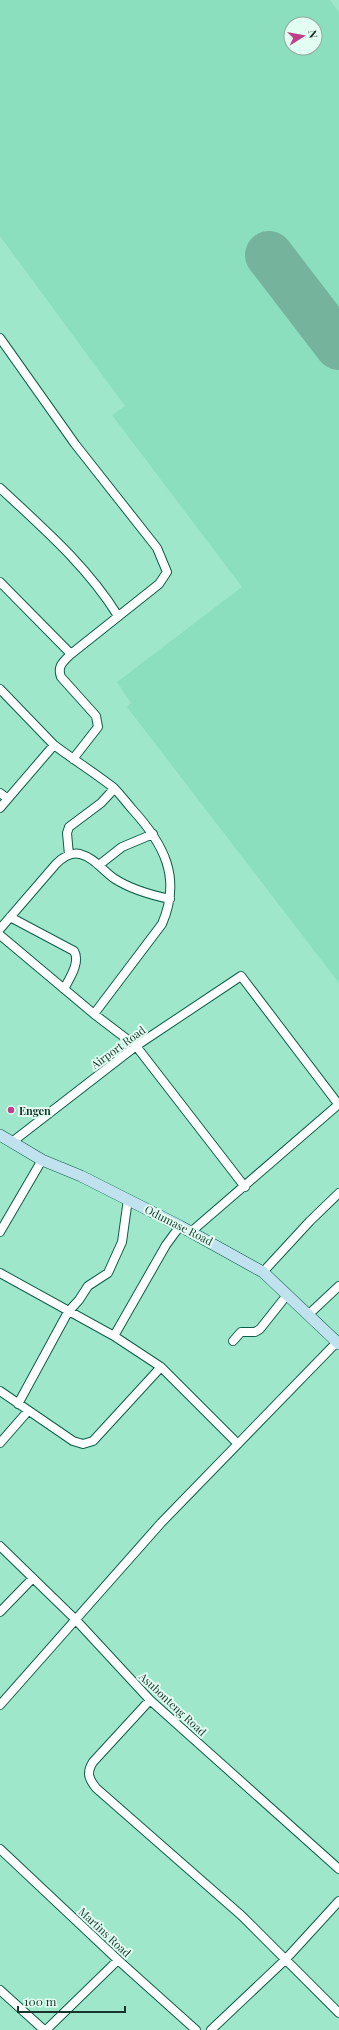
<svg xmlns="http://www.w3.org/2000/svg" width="339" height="2030" viewBox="0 0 339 2030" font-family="'Playfair Display',serif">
<rect width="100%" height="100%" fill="#9ee7cb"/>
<path fill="#8bdebe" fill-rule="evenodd" d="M0,0H330L339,12V983L127,707L131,703L117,682L242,587L112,415L125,406L0,236ZM291,24H315V48H291Z"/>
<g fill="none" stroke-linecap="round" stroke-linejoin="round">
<path stroke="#76b39c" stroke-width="48" d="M269,255L339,346"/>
<g stroke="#0d5f48" stroke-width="10">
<path id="street" d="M0,338L75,444L157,548L167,572L159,584L71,654
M0,488C43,528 87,566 118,616
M0,582L71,654C63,662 57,666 61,677L96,716L98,727L73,759
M0,689L54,745
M0,793L7,798
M0,808L54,745C74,760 95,773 114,788C120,794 126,802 132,809C164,844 182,878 162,924L94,1014
M69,855L67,833L69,827L101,803L114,789
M99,865L122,847L153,834
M10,917L74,951C81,962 69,979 64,989
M0,929L56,864C62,858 71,852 80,854C95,858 103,871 115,879C132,890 151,895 170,899
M0,935L94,1014L136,1046L245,1187
M12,1142L136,1046L241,976L339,1105
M192,1231L339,1104
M0,1232L42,1160
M263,1272L310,1221L339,1193
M0,1273L114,1336L161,1367L238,1444
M308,1315L339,1286
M114,1336L166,1245L180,1226
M233,1341L241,1332H255L260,1329L287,1295
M0,1391L73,1441L83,1444L93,1441L161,1367
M18,1404L68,1312L79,1300L88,1286L108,1273L122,1242L128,1199
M0,1443L28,1411
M0,1546L75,1619L150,1700L339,1869
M0,1612L33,1578
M150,1700L93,1762C86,1773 89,1779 96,1788L242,1916L339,2013
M0,1705L161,1523L337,1342
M0,1849L118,1960L196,2030
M0,1990L44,2030
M46,2030L118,1960
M211,2030L285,1960L339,1901"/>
</g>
<g stroke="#0d5f48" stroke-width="12">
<path id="secondary" d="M0,1135L42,1160L81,1176L180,1226L252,1266L263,1272L339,1344"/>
</g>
<use href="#street" stroke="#fff" stroke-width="8"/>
<use href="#secondary" stroke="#c0e2ef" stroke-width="11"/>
</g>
<circle fill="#bf3f8a" stroke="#e2fef2" stroke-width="1.5" cx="11" cy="1110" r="4"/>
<g text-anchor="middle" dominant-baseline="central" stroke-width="4" stroke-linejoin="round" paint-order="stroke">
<g font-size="11" fill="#17352a" stroke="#e2fef2">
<text transform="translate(118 1047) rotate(-36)">Airport Road</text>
<text transform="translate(179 1225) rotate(27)">Odumase Road</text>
<text transform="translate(173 1704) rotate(43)">Asubonteng Road</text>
<text transform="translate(105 1932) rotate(43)">Martins Road</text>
</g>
<g font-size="11" font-weight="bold" fill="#17352a" stroke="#e2fef2" text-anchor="start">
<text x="19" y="1110">Engen</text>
</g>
</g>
<g transform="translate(303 36) rotate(79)"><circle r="19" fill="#e2fef2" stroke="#91aea2"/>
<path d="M0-3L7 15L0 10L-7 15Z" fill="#bf3f8a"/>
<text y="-6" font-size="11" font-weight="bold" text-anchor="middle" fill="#17352a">N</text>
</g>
<path d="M18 2006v6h107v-6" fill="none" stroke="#17352a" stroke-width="2"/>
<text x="24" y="2006" font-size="12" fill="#17352a" stroke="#e2fef2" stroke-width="3" paint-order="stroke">100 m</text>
</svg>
